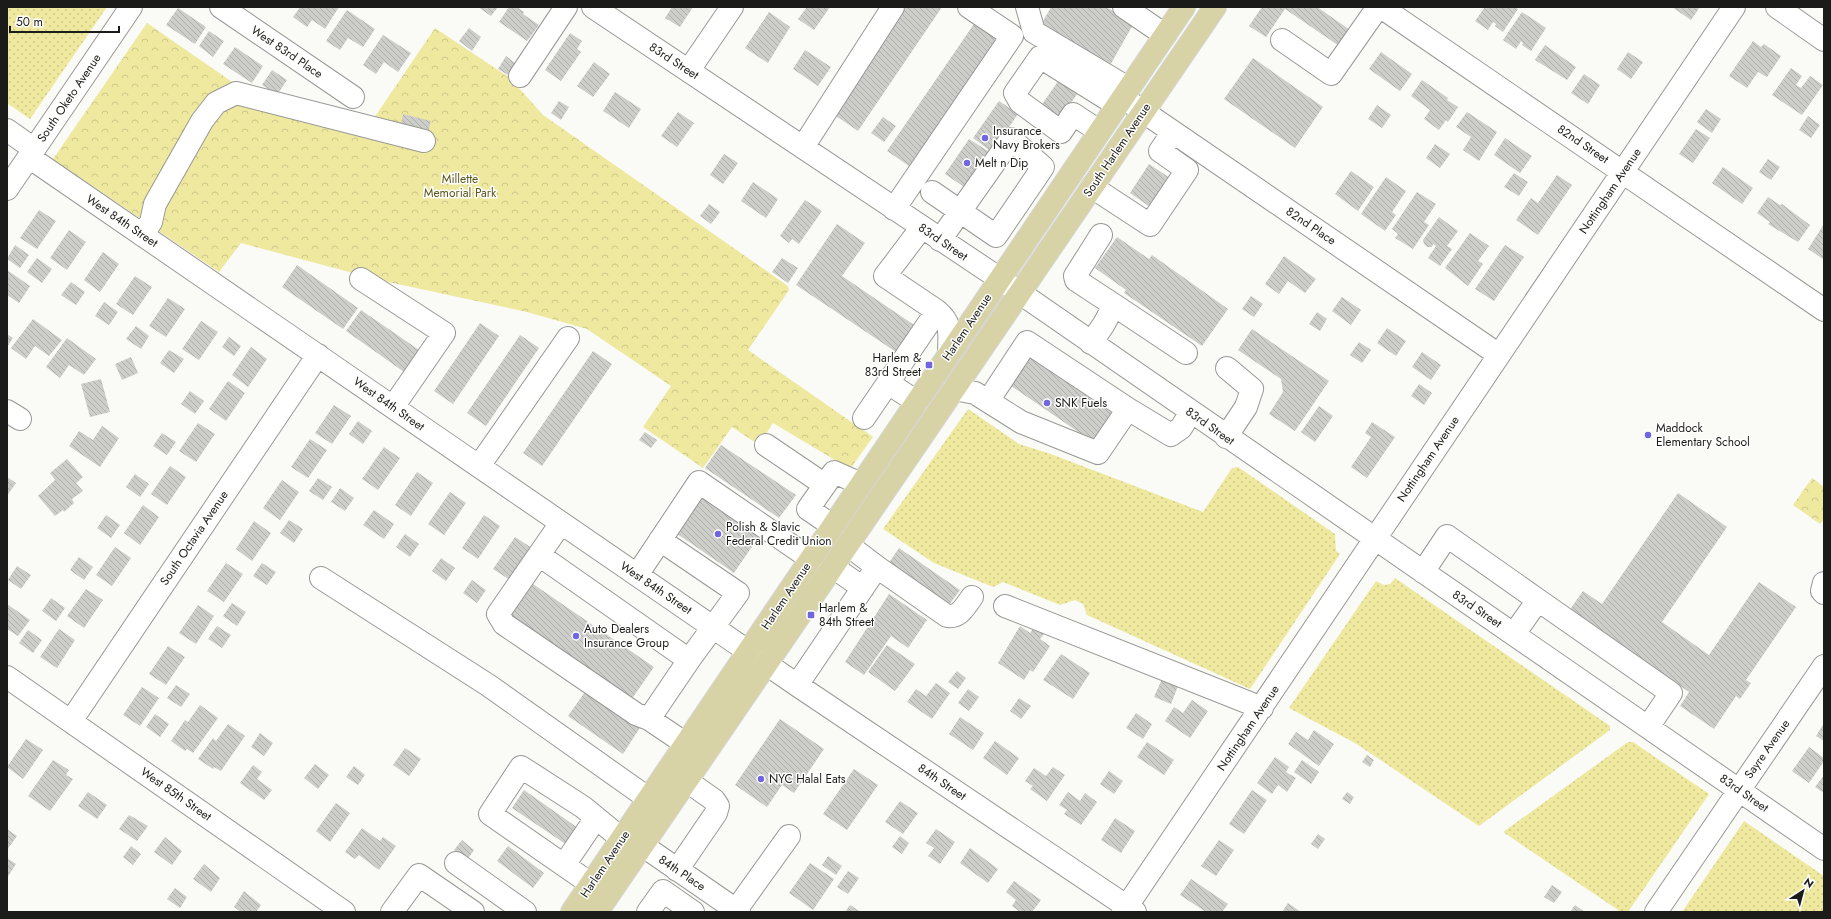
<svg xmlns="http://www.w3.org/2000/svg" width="1831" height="919" viewBox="0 0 1831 919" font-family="Jost,sans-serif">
<defs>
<pattern id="grass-dots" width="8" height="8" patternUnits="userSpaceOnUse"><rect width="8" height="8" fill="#eee99f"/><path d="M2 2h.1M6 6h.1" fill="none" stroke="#ccc788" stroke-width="1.8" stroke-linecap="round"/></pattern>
<pattern id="park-crowns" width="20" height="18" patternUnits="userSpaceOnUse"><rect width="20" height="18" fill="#eee99f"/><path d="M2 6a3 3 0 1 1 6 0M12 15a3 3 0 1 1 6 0" fill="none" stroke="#ccc788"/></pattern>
<pattern id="building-back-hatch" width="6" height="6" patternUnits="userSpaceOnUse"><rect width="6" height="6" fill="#cdcdc9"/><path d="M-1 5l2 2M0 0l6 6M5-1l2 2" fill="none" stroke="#afafac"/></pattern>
</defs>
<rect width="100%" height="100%" fill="#fafaf6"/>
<path fill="url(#grass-dots)" d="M7,7H107L30,119L7,103Z
M968,409L1019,444L1048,453L1203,512L1232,468L1238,467L1335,534L1336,551L1340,554L1250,689L1087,615L1083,604L1075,600L1060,605L1003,582L993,587L934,563L883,529Z
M1395,578L1610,726V730L1479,826L1355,743L1289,708L1376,581L1384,585L1390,584Z
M1628,742H1633L1709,794L1628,912H1621L1503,832Z
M1744,821L1824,876V912H1682Z"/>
<path fill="url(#park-crowns)" d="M147,23L238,86L372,121L435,28L510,78L543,115L788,286L789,290L748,350L873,437L850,469L773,423L759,445L732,427L703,468L643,427L671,386L587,329L527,312L379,280L241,243L219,272L53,159Z
M1812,478L1824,487V519L1820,524L1793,505Z"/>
<path fill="url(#building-back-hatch)" d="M300,7H339L325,29L312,20L307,27L293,17Z
M478,7H498L491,16Z
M509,7H517L524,12L523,14L539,25L527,41L499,22Z
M672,7H693L680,27L665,18Z
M807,7H830L814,30L798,19Z
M906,7H942L858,131L833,114Z
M1051,7H1106L1134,23L1108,69L1038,30Z
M1262,7H1317L1356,34L1345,50L1285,9L1266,37L1249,26Z
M1485,7H1515L1518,9L1503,32L1495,26L1496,24L1493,22L1488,30L1475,21Z
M1672,7H1700L1691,20Z
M178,8L206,27L195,44L166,25Z
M347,10L375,29L363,47L348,38L340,50L326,41Z
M769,12L790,27L768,63L745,48Z
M1522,12L1546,28L1531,51L1522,45L1523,43L1521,41L1516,49L1503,40Z
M976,21L1000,38L912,168L887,151Z
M469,28L481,37L472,51L459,41Z
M209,31L224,41L213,57L199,46Z
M570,33L582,41L577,49L581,52L561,81L545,70Z
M383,35L411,53L398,72L384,62L376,74L363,65Z
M1753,41L1761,47L1764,44L1781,56L1767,77L1758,72L1747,88L1729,76Z
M1545,45L1576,67L1567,80L1535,60Z
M235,47L263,66L252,83L223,64Z
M805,50L831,67L818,86L793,69Z
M1381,52L1412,74L1400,91L1369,69Z
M1628,52L1643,62L1631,79L1617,69Z
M506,56L516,64L508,75L498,69Z
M1253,58L1323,107L1295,148L1224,99Z
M594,62L610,74L593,97L577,86Z
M1791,68L1802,76L1796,85L1801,88L1810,76L1823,85L1802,115L1772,95Z
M272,70L287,80L277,95L262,85Z
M1584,74L1600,85L1588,104L1571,93Z
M1061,77L1080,90L1057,123L1038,110Z
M1422,80L1448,98L1447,100L1458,107L1448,122L1446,120L1439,130L1424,119L1430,110L1411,96Z
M615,92L641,109L629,128L603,111Z
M559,101L569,107L561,120L551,113Z
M999,101L1018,114L992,152L973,138Z
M1377,105L1391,115L1382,128L1368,119Z
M1706,109L1721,119L1712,133L1697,122Z
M678,112L694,123L677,147L661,136Z
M1467,112L1497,132L1479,161L1463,150L1471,137L1456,127Z
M403,114L431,121L427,136L400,129Z
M1808,116L1820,125L1811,138L1799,130Z
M883,117L896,126L884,142L871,133Z
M1696,129L1710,138L1693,163L1679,154Z
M1505,138L1532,156L1520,173L1494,155Z
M969,139L988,151L964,187L945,174Z
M1435,144L1450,154L1440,168L1426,158Z
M724,154L738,163L723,184L710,175Z
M1768,159L1780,167L1771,180L1759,172Z
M1149,164L1173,180L1153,209L1130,193Z
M1723,167L1753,188L1742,204L1712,183Z
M1351,171L1374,187L1358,211L1335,194Z
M1514,173L1528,182L1519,196L1504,187Z
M1557,175L1572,185L1538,235L1516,220L1531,198L1538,203Z
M1386,177L1406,191L1392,212L1396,215L1385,231L1361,214Z
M753,182L778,199L766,218L741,201Z
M1417,192L1436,204L1424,222L1429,225L1413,249L1395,238L1398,234L1392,229Z
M1768,197L1780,205L1782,204L1810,225L1798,242L1768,224L1770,222L1757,213Z
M805,200L822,211L799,244L792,239L789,243L780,236Z
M709,204L720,212L711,224L700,216Z
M39,210L56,221L37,249L20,238Z
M1439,217L1458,231L1447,246L1452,249L1440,266L1428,258L1436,246L1433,244L1432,247H1427L1424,244L1423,240Z
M837,224L865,243L842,276L914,325L896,352L796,285Z
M1824,224V258L1823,259L1808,249Z
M69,230L86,242L67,270L50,258Z
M1470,233L1489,246L1478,261L1483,264L1468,286L1445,268Z
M1117,237L1149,259L1152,255L1228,309L1202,346L1124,293L1126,290L1095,268Z
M15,245L29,255L20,268L7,259Z
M1505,245L1524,257L1494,301L1475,289Z
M103,252L119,264L100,292L84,280Z
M1284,256L1316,279L1305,293L1288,281L1279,294L1265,284Z
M37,258L52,269L42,283L27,272Z
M782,258L798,268L788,283L772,272Z
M297,265L358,308L343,329L282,287Z
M7,270L30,286L19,303L7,295Z
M135,276L152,287L133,315L116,304Z
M71,282L85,292L76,305L61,295Z
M1251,296L1263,304L1254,317L1242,309Z
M1342,297L1361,310L1351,325L1332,311Z
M168,298L185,309L166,337L149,326Z
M104,302L118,312L109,325L95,316Z
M361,310L422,352L407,374L346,331Z
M1317,312L1327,319L1320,331L1309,324Z
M33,319L62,340L49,356L35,346L26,359L11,348Z
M201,321L218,332L199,360L182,349Z
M480,323L499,336L453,404L434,391Z
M136,326L149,336L141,349L126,339Z
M1387,328L1406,341L1396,356L1377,343Z
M1252,329L1329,381L1295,431L1269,414L1283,392L1281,379L1238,350Z
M7,334L13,338L7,347Z
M520,335L539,348L486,426L467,413Z
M229,337L241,346L234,356L222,347Z
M67,338L96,359L84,375L69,365L60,378L46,367Z
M1359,342L1371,350L1362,363L1350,355Z
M1014,346L1112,413L1093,442L995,375Z
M251,347L267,359L248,387L232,375Z
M169,350L184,359L174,373L160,363Z
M593,351L612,364L542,466L523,453Z
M1422,352L1441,365L1431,380L1412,367Z
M131,357L138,373L122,380L115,364Z
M101,379L110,412L90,417L81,384Z
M228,381L245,393L226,421L209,409Z
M1419,384L1432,393L1424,405L1411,396Z
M190,391L204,401L195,414L181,404Z
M334,405L351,416L332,444L315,433Z
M1319,406L1333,416L1315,442L1301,432Z
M358,421L372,431L363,444L349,434Z
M1372,422L1395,437L1367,478L1351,467L1371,437L1365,433Z
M198,423L215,434L196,462L179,451Z
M102,426L119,438L100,467L69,446L79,431L93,440Z
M645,432L657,440L651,448L639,440Z
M162,433L176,442L167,455L153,446Z
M310,439L327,450L308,478L291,467Z
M721,445L796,495L779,518L705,468Z
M384,447L400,458L378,490L362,479Z
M67,459L83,477L76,483L83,491L72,499L74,503L64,512L63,510L55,516L38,496L55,480L50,473Z
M170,466L186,477L167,505L151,494Z
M417,472L433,483L411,516L395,505Z
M135,474L149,484L140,497L126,487Z
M7,477L16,483L7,496Z
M318,478L332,487L323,500L309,491Z
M282,480L299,492L280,520L263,508Z
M340,488L354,498L345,511L331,502Z
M450,492L466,503L444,535L428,524Z
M1678,493L1727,527L1662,622L1709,655L1759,582L1796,607L1746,680L1751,683L1740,699L1736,696L1714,729L1680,706L1689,692L1647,663L1564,618L1583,591L1602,604Z
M702,495L760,535L734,573L676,533Z
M143,505L159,517L140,545L124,533Z
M374,510L394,524L384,539L363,525Z
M106,515L120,525L111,538L97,528Z
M484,515L500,526L478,559L462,548Z
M289,520L303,529L294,543L280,533Z
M254,521L271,533L252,561L236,549Z
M405,534L419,544L410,557L396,547Z
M515,537L532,548L510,580L493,569Z
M115,547L131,558L112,586L96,575Z
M899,548L960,590L946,609L886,567Z
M79,557L93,567L84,580L70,570Z
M441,558L455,568L446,581L432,571Z
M226,563L243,574L224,602L207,591Z
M262,563L276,572L267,585L253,576Z
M17,566L31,575L21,589L8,580Z
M472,580L486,590L477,603L463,593Z
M533,584L654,667L629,703L508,620Z
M86,589L103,600L84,628L67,616Z
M889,594L927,620L908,648L891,636L864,675L845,662Z
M51,598L65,608L56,621L42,611Z
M232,603L246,612L237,626L223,616Z
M7,604L30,620L18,636L7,629Z
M198,605L214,616L196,644L179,633Z
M217,626L231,635L222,648L208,639Z
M1020,626L1030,633L1034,627L1044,634L1040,639L1050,646L1033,672L1030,670L1024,680L998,663Z
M59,629L75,640L57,668L40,657Z
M28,630L42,640L33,653L19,643Z
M887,645L915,664L895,691L868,672Z
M168,646L185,657L166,685L149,674Z
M1061,654L1090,673L1073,699L1043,680Z
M957,671L966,678L958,689L948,682Z
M1162,679L1178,686L1171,704L1154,697Z
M936,683L950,693L932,719L907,702L916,689L926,696Z
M176,685L190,694L181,707L167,698Z
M142,687L159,698L140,726L123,715Z
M587,689L641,726L623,754L568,716Z
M968,689L979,697L969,711L958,703Z
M1019,698L1031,706L1021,719L1010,711Z
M1192,700L1208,711L1190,738L1165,721L1174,707L1183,713Z
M200,705L218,718L193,753L187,749L185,751L171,741L185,720L188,722Z
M1136,713L1152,724L1143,739L1126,728Z
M155,714L169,724L160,737L146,727Z
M960,717L984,733L973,750L949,734Z
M780,719L824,749L794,793L782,785L767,807L735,785Z
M1824,723V741L1816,736Z
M228,724L245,736L221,771L214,767L213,769L198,759L213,738L216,741Z
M1314,730L1334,744L1319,766L1288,744L1296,732L1308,740Z
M260,733L273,743L264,756L251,747Z
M26,739L43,750L23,779L7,767Z
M995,741L1019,758L1007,775L983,758Z
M1147,742L1174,760L1164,775L1137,757Z
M1809,747L1824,758V761L1809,783L1792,771Z
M405,748L421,759L409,776L393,765Z
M1367,755L1374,760L1370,767L1362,762Z
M1275,757L1289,767L1286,772L1296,778L1287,792L1278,785L1272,794L1257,783Z
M53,760L69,770L66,775L73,779L50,811L28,796Z
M1302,760L1319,772L1311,784L1294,772Z
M315,764L329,775L318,789L304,778Z
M253,765L262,772L257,779L272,790L264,800L240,783Z
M354,766L365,775L358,785L346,777Z
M1053,767L1065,775L1047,801L1030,789L1033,786L1025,781L1034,768L1046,776Z
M854,769L878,785L847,830L823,814Z
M1109,771L1123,781L1114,794L1100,784Z
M1824,775V793L1815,787Z
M524,790L578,828L567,845L512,808Z
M1252,790L1267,800L1244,834L1229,824Z
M88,792L107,805L97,819L78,806Z
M1068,792L1080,801L1085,793L1097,802L1081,825L1064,814L1067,810L1059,805Z
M1347,792L1354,797L1350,804L1342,799Z
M900,801L918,813L903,834L885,822Z
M336,803L350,813L330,842L316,831Z
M129,815L148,826L137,841L119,829Z
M1115,818L1135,831L1121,853L1101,840Z
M362,828L380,841L383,837L396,846L379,870L359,855L355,859L345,852Z
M7,829L17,836L7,850Z
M936,829L955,842L940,864L928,856L934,848L926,843Z
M1318,834L1325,839L1318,849L1311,844Z
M900,836L909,843L902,854L892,847Z
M165,837L182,851L172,865L154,852Z
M462,840L474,850L467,860L454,850Z
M1219,840L1234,850L1216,876L1201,866Z
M131,846L141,854L133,865L123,857Z
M508,846L544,873L533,888L497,861Z
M970,848L998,869L988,883L960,863Z
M828,856L842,866L836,875L822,865Z
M7,858L16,864L7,878Z
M810,863L834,879L813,910L789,893Z
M204,864L220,878L211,892L193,879Z
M848,871L859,878L848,894L837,887Z
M1191,879L1228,904L1222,912H1206L1180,895Z
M1014,881L1041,900L1032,912H1020L1012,906L1016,900L1006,892Z
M1552,885L1562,892L1554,903L1544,897Z
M175,888L187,897L180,908L167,899Z
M244,891L261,905L256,912H241L234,907Z
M1288,903L1301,912H1282Z
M850,905L861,912H845Z
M1575,905L1585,912H1570Z"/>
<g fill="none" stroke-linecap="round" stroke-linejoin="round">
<g stroke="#989895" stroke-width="24">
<path id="minor" d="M221,7L353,97
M593,7L1000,279L1824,849
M1027,7L1034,32L1128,88
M1124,7L1165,35
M1381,7L1824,310
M1777,7L1824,40
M1282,40L1331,74L1378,7
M689,70L732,7
M520,76L566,7
M1122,97L1499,355
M7,130L34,149
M1099,131L1073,114L1061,132L1020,102L1015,93L1040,57L1117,105
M803,147L893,7
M29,157L797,685L1135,912
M1092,187L1150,225L1187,170L1160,151L1173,132
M7,189L131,7
M932,192L996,236L1043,167L1011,139L940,240
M894,209L1012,36L969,7
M142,235L151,222L155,204L202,121L216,103L236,93L424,141
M361,279L444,333L393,407
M1114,305L1186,353
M937,311C953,324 949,335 949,354
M1091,343L1104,324L1114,305L1076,280L1075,276L1101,235
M888,383L917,402
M954,389L975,393L1021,422L1098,453L1128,409L1027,342L988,401
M1128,409L1171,435L1181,428L1191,412
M7,411L20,419
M864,418L937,311L885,276L922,227
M1226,437L1246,407L1252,389L1227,368
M766,445L825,485
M479,466L568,338
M561,523L498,614L504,624L636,714L649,719
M833,526L808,509L834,472L861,484
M848,545L877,567
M539,555L689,660L738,593L660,540
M833,567L863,588
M1423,572L1447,536L1538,600L1514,634
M637,575L699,482L811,559
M321,578L488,685L649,799
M1824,583L1822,591L1824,593
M1538,600L1671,693L1648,727
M1005,606L1262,708
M7,677L344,912
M797,685L877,567L947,616C960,618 965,606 972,597
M71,721L318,355
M686,744L649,719L689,660
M626,834L739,912
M456,863L525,912
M564,865L596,818
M677,870L716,813L718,806L714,800L687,781
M591,884L490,814L521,767L583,807L622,839
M736,910L789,836
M392,912L419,875L473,912
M648,912L663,891L693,912
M1123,912L1734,7
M1656,912L1824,666"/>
</g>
<g stroke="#d6d6d6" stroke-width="24">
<path id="major" d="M572,912L1184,7
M597,912L1215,7"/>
</g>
<use href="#minor" stroke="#fff" stroke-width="22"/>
<use href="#major" stroke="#d7d3a6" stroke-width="22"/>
</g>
<g fill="#7265e0" stroke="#fffffe" stroke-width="1.5">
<circle cx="985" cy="138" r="4"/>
<circle cx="967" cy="163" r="4"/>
<rect x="925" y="361" width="8" height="8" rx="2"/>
<circle cx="1047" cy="403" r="4"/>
<circle cx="1648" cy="435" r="4"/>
<circle cx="718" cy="534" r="4"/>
<rect x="807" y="611" width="8" height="8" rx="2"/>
<circle cx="576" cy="636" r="4"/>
<circle cx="761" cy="779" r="4"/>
</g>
<g text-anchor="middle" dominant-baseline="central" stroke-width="3" stroke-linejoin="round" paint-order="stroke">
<g font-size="12" fill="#1b1b1a" stroke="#fffffe">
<text transform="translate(287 52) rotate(34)">West 83rd Place</text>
<text transform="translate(674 61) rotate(33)">83rd Street</text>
<text transform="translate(69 98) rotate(-56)">South Oketo Avenue</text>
<text transform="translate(1583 144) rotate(34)">82nd Street</text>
<text transform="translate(1117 150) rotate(-56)">South Harlem Avenue</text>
<text transform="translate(1610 191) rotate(-56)">Nottingham Avenue</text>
<text transform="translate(122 221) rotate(34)">West 84th Street</text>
<text transform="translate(1311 226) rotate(34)">82nd Place</text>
<text transform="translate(943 242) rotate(34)">83rd Street</text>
<text transform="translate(967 327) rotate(-56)">Harlem Avenue</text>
<text transform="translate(389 404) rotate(35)">West 84th Street</text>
<text transform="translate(1210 426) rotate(35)">83rd Street</text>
<text transform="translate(1428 459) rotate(-56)">Nottingham Avenue</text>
<text transform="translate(194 538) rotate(-56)">South Octavia Avenue</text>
<text transform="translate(656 588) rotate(34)">West 84th Street</text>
<text transform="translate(786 596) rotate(-56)">Harlem Avenue</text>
<text transform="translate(1477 609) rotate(34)">83rd Street</text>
<text transform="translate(1248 728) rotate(-56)">Nottingham Avenue</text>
<text transform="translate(1767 749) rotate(-55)">Sayre Avenue</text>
<text transform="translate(942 782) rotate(34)">84th Street</text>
<text transform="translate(1744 793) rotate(35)">83rd Street</text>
<text transform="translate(176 794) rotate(35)">West 85th Street</text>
<text transform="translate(605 864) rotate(-56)">Harlem Avenue</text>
<text transform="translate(682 873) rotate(34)">84th Place</text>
</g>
<g font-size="12" fill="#1b1b1a" stroke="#fffffe" text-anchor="start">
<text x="993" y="131">Insurance<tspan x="993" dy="14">Navy Brokers</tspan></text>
<text x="975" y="163">Melt n Dip</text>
<text x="921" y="358" text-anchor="end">Harlem &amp;<tspan x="921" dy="14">83rd Street</tspan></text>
<text x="1055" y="403">SNK Fuels</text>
<text x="1656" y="428">Maddock<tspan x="1656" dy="14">Elementary School</tspan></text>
<text x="726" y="527">Polish &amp; Slavic<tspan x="726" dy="14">Federal Credit Union</tspan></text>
<text x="819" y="608">Harlem &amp;<tspan x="819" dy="14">84th Street</tspan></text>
<text x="584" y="629">Auto Dealers<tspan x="584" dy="14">Insurance Group</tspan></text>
<text x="769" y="779">NYC Halal Eats</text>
</g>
<g font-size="12" fill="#5c571b" stroke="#fffffe">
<text x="460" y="179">Millette<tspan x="460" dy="14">Memorial Park</tspan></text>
</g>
</g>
<rect width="1831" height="919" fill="none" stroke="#1b1b1a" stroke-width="16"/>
<g transform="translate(1803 891) rotate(36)" stroke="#fffffe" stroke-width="3" paint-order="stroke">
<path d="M0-3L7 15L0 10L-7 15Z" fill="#1b1b1a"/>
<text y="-6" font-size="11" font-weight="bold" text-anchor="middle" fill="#1b1b1a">N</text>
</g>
<path d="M10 26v6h109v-6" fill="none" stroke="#1b1b1a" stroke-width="2"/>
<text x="16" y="26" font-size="12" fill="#1b1b1a" stroke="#fffffe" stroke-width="3" paint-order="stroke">50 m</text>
</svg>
